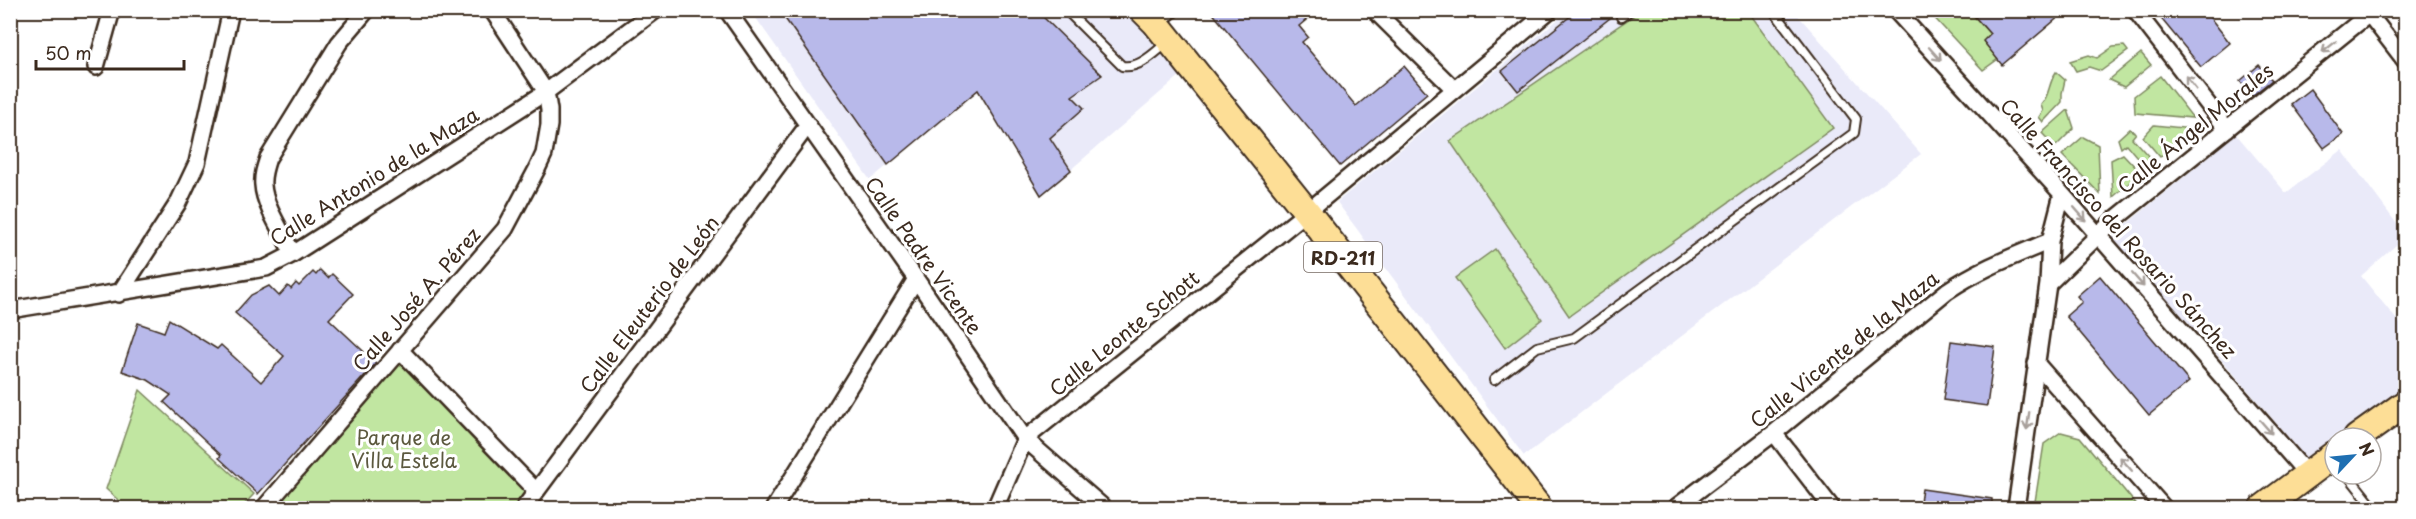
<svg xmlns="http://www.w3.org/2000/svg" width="2416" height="519" viewBox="0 0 2416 519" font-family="'Playpen Sans',sans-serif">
<rect width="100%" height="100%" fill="#fff"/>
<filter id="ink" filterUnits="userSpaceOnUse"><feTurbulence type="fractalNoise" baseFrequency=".0167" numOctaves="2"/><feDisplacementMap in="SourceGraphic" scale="12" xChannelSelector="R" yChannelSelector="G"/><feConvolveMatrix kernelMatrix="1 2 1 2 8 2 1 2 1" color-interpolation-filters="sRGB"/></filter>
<g filter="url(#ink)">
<path fill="#eaeaf9" d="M751,11H1127L1151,34L1182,74L1041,195L978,90L870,180Z
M1568,11H1794L1921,154L1524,456L1337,202Z
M2236,134L2286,193L2342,150L2405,235V237L2361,276L2405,330V393L2348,438H2335V448L2312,465L2222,360L2111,237Z"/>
<path fill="#c1e6a1" stroke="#7e8860" stroke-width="1.5" d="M1642,10L1748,11L1833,128L1569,316L1450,141Z
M1928,11H1969L1990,34L1984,42L1998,59L1983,70Z
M2124,46L2128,51L2101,71L2089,67L2076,71L2070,61L2089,55L2097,58L2113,47Z
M2141,53L2151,65L2124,87L2109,80Z
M2056,72L2065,80L2062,93V102L2043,122L2039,117L2043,111L2041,105C2050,95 2048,84 2056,72Z
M2160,76L2193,118L2135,113L2134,96Z
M2068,110L2074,128L2055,147L2042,133Z
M2154,125L2193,129L2160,157L2143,137Z
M2129,129L2136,133L2132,138L2152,160L2147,169L2126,144L2121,148L2118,139Z
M2083,137L2098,145L2100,194L2062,155Z
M2123,154L2141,173L2113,197L2111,160Z
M1495,249L1542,319L1505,348L1455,278Z
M400,358L536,491L523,508H275Z
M140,390L254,494L241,508H127L106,489Z
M2061,432L2080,437L2139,508H2034L2044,444Z"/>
<path fill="#b8b9ea" stroke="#3b2a1e" stroke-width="1.5" d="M792,10H1036L1102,75L1072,96L1084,108L1050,138L1071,170L1041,195L978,90L888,165L784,17Z
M1210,10H1318L1299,26L1308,37L1302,42L1356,106L1404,66L1427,93L1340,166Z
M1578,10H1620L1518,91L1502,71Z
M1969,10H2067L2002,65L1983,41L1990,34Z
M2154,10H2204L2230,43L2201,67Z
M2259,65L2272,80L2252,96L2240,81Z
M2310,89L2343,134L2324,148L2291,104Z
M320,270L328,278L332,274L353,294L329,319L376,363L258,494L219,458L221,455L164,402L171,395L148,380L122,371L138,323L164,332L169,319L217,349L221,345L261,382L284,356L235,313L251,295L269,286L279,296L288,286L291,289L296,283L299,286L313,272L316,275Z
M2100,276L2189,382L2149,415L2066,316L2082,302L2077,296Z
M1951,341L1995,347L1987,406L1943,400Z
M1922,489L1992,499V508H1919Z"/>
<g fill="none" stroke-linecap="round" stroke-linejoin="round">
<g stroke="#3b2a1e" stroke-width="12">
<path id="lane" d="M1066,10L1122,66C1140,69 1154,53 1168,42
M1621,17L1630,10
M1494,380L1537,347L1574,338L1854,133L1856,119L1773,10
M2347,474L2374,508"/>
</g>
<g stroke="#3b2a1e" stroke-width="20">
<path id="street" d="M727,10L916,279L1025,439L1104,508
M1374,10L1454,89
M1895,10L2062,194L2308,475
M2135,10L2227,129
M2366,10L2406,62
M1155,22L1171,10
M96,67L112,10
M293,254C284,235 264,206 263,185C262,176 265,167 268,158L339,43L367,10
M2048,284L2114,220L2374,10
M119,294L178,203L197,163L231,10
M10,310L266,268L293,254L546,92L656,10
M400,350L536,491
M2036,363L2164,508
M1774,433L1832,508
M264,508L505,229L537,169L544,154L549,125V110L546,92L492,10
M524,508L808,125
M774,508L916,279
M995,508L1025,439L1307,212L1550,10
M1675,508L1774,433L1947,291C1979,269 2014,256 2050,241
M2016,508L2048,284L2050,241L2062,194"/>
</g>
<g stroke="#3b2a1e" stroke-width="30">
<path id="primary" d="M1143,10L1155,22L1307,212L1539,508
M2357,438L2406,403
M2263,508L2335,454"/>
</g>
<use href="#lane" stroke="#fff" stroke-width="8"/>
<use href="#street" stroke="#fff" stroke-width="15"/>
<use href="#primary" stroke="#fdde96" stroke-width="26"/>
</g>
<defs><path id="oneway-shaft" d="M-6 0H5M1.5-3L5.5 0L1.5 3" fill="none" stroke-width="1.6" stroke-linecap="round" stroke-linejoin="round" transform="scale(1.5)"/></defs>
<g stroke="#a79f9a">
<use href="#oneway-shaft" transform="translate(2329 47) rotate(141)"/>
<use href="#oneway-shaft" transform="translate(1935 54) rotate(48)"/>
<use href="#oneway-shaft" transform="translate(2191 83) rotate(-128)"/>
<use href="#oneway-shaft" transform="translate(2080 214) rotate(49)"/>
<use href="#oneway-shaft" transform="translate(2138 280) rotate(49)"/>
<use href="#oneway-shaft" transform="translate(2028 421) rotate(98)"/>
<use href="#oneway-shaft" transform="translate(2266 427) rotate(49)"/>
<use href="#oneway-shaft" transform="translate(2126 464) rotate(-131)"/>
</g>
</g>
<g text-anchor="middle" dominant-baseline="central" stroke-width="6" stroke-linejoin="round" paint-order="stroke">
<rect fill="#fff" stroke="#766a62" stroke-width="1.5" x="1304" y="242" width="78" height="30" rx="4.5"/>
<g font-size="18" font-weight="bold" fill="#3b2a1e">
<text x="1343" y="257">RD-211</text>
</g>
<g font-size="20" fill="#3b2a1e" stroke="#fff">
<text transform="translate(2195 128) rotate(-39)">Calle Ángel Morales</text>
<text transform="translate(374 176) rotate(-32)">Calle Antonio de la Maza</text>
<text transform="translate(2119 228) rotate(48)">Calle Francisco del Rosario Sánchez</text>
<text transform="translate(924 255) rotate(55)">Calle Padre Vicente</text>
<text transform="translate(416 299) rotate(-49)">Calle José A. Pérez</text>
<text transform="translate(649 304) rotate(-53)">Calle Eleuterio de León</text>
<text transform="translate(1124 333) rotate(-39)">Calle Leonte Schott</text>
<text transform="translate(1844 349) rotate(-39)">Calle Vicente de la Maza</text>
</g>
<g font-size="20" fill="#5c593f" stroke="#fff">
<text x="404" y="437">Parque de<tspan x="404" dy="23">Villa Estela</tspan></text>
</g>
</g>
<rect width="2416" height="519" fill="none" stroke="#fff" stroke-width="36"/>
<rect x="18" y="18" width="2380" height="483" fill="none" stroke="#3b2a1e" stroke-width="2" filter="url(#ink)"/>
<g transform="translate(2353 456) rotate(64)"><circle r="28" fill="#ffffff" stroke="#b1aaa5" stroke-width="1.5"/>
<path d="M0-4.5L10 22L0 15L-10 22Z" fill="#1f6fb2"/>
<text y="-9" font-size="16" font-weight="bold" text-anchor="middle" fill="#3b2a1e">N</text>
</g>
<path d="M36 60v9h148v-9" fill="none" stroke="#3b2a1e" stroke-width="3"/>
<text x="45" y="60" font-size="18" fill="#3b2a1e" stroke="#ffffff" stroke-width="4.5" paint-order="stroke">50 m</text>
</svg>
